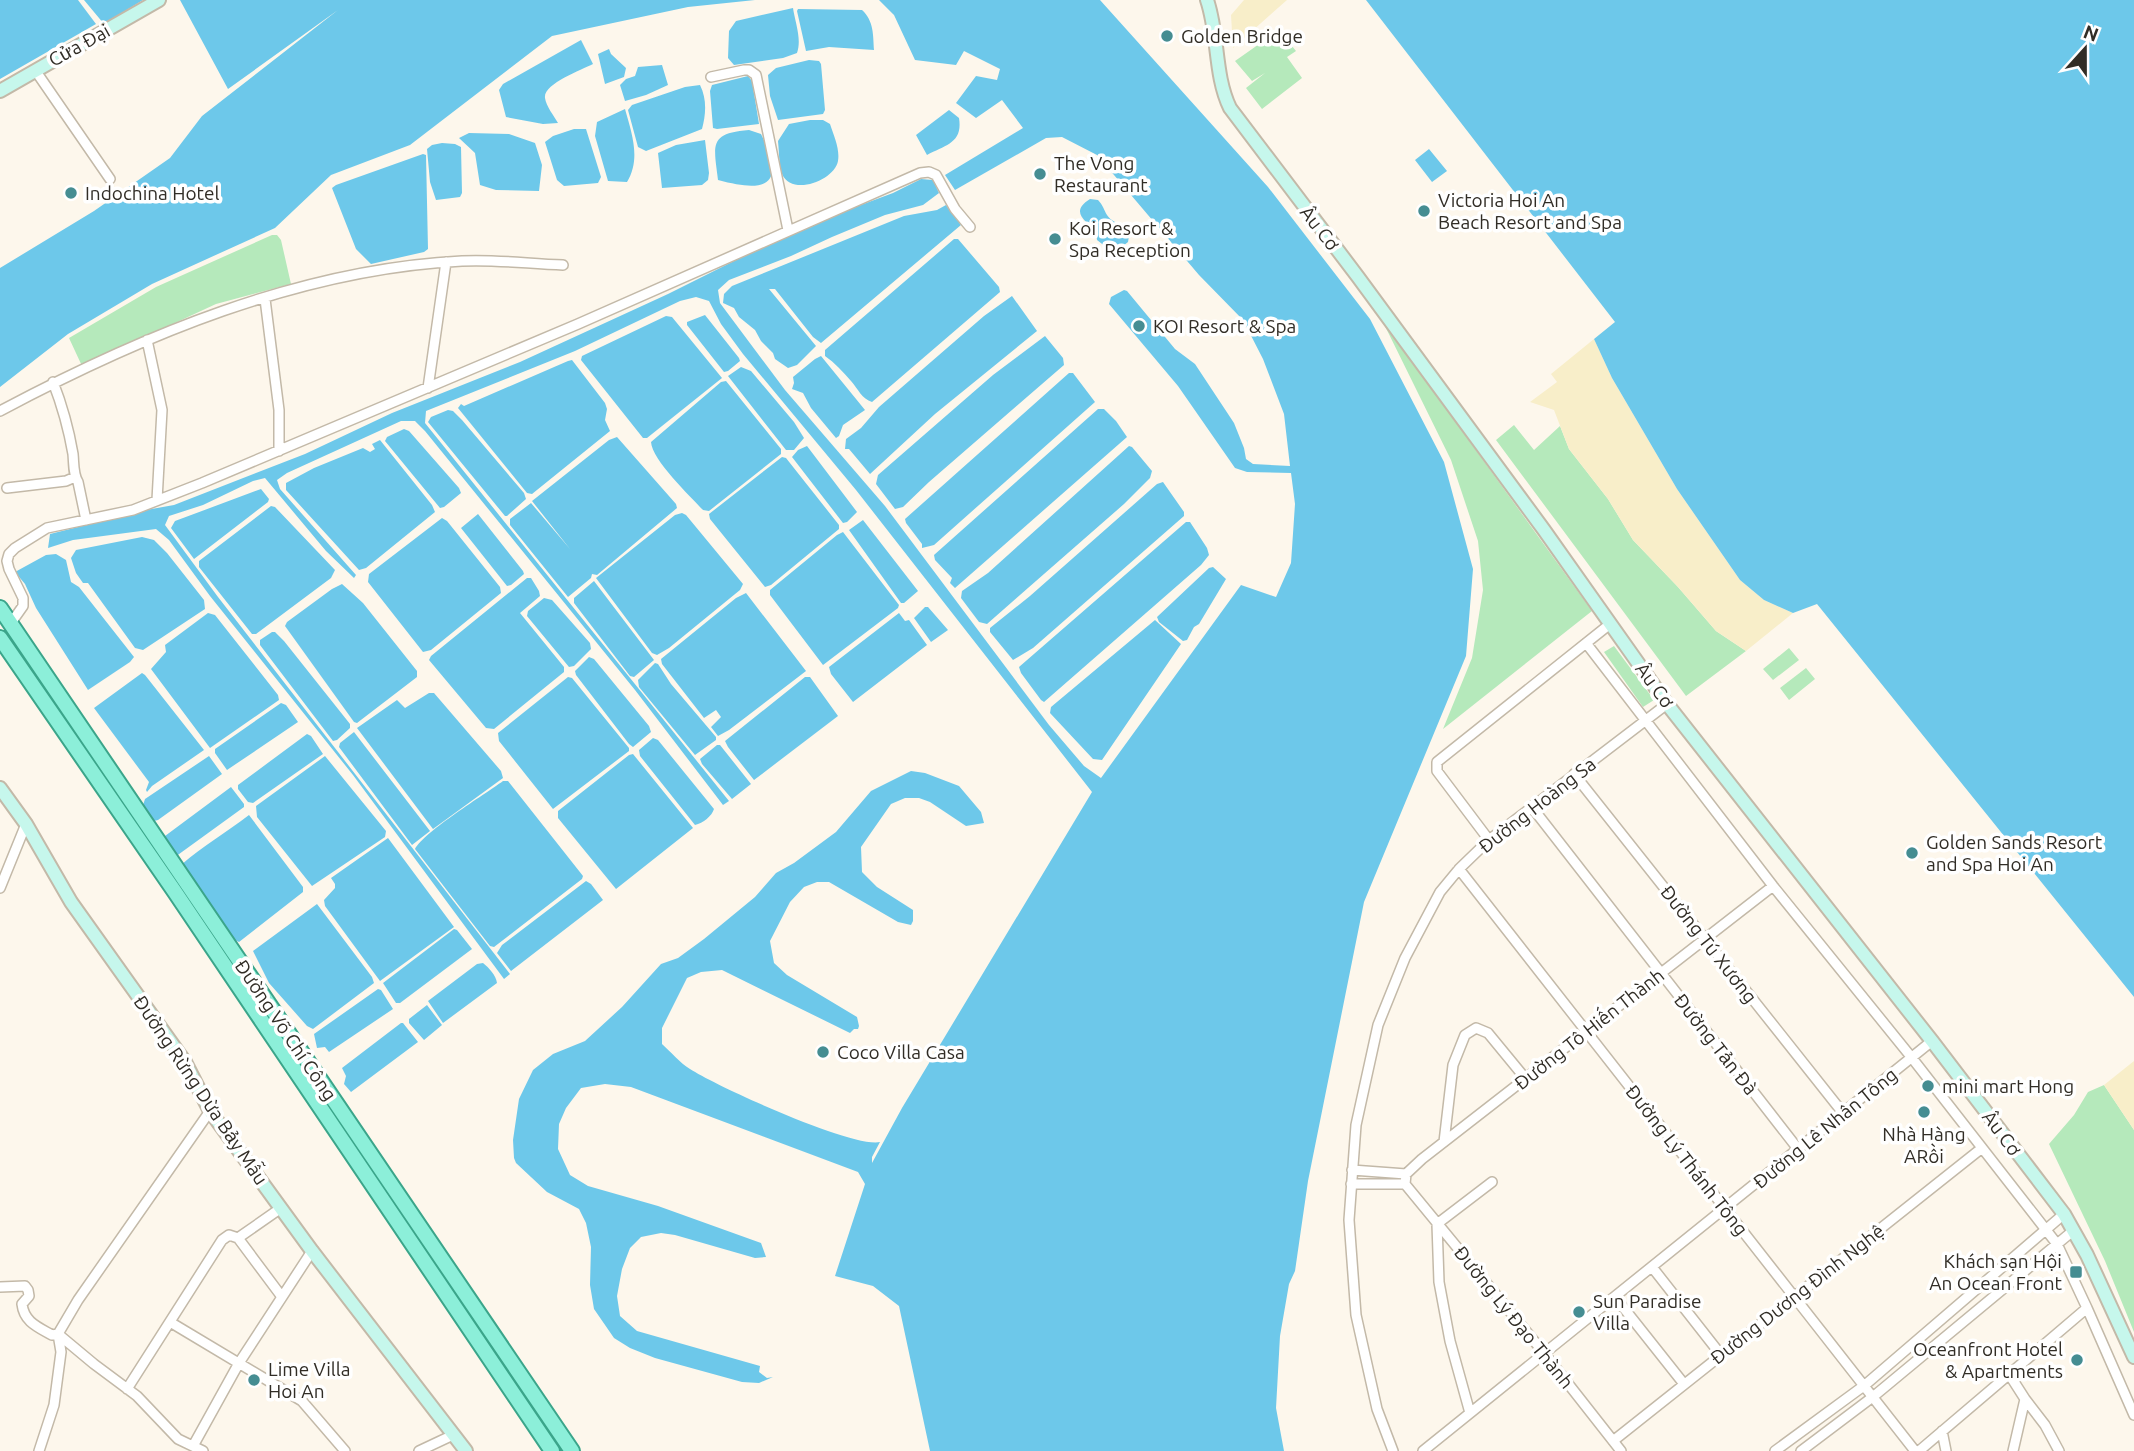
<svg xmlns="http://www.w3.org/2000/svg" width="2134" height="1451" viewBox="0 0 2134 1451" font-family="Ubuntu,sans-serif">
<rect width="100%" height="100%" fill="#fdf7ec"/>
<path fill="#b5e9bb" d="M1279,30L1296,51L1287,57L1302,78L1262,109L1246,88L1265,73L1252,81L1235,61Z
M272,235H277L281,240L291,284L216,304L82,366L69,338L156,287Z
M1382,320L1592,611L1443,729L1472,658L1483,590L1478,541L1451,460Z
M1514,425L1534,450L1560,426L1569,449L1608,499L1633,540L1678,587L1716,631L1746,651L1686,696L1496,440Z
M1614,646L1654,700L1643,707L1604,652Z
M1789,648L1799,660L1773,680L1763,669Z
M1806,668L1815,679L1789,700L1780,688Z
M2104,1085L2134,1130V1332L2105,1261L2049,1144L2074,1115L2088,1092Z"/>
<path fill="#f8eec9" d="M1244,0H1287L1233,48L1231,15Z
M1594,339L1612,378L1677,489L1740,580L1764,600L1793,613L1746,651L1716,631L1678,587L1633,540L1608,499L1569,449L1554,410L1530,402L1557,382L1551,374Z
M2134,1061V1130L2104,1085Z"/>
<path fill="#6dc8ea" d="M0,0H78L96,24L0,79Z
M84,0H143L104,24Z
M180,0H755L688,7L552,36L410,145L331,175L275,228L152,284L68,334L0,387V268L94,211L170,158L202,116L338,10L228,89Z
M879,0H1100L1268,187L1370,319L1444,462L1473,569L1466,656L1364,902L1308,1181L1295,1271L1289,1284L1280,1336L1276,1408L1284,1451H930L899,1306L873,1286L835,1276L865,1184L858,1172L631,1087L605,1084L581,1088L566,1108L559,1124L558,1149L570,1175L588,1186L658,1206L761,1243L766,1257L755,1258L675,1235L661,1233L641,1237L630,1248L622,1269L617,1296L620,1316L637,1331L760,1366L759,1372L767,1378L773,1377L759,1383L742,1382L655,1358L630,1348L614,1338L594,1309L590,1285L591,1247L586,1223L579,1209L547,1192L516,1163L514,1158L513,1140L519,1099L533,1070L553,1054L585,1041L622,1007L661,964L678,958L704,939L755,897L776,873L794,863L836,832L871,791L911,771L925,773L959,786L981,812L984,823L966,826L930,802L919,798H905L891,804L861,847L862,872L877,887L913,910V921L911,925L898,922L829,882H817L804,887L790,902L770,941L774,963L787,975L857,1017L859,1026L858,1029H854L850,1033L722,970L701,972L687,978L662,1028V1044C671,1052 680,1063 690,1069C718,1087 852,1148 880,1142L872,1157V1163L902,1108L1092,792L856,490L743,354L721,324L709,301L696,297L680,301L575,351L426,411L425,423L729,801L723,805L635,690L425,431L415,421H401L287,473L277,480L280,489L356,575L354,578L326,551L265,478L253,481L203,505L169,516L165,525L218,597L510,974L504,979L353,775L210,596L169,540L156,529L73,540L48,548L50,534L146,510L174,505L305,454L392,413L520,362L668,294L758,249L850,209L893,193L921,179L933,180L939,193L923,205L885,215L832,237L791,256L729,280L718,290L720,303L785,390L885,506L1049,725L1084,766L1101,778L1241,585L1276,597L1291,563L1295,504L1291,473L1247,472L1235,468L1178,386L1109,304L1111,297L1124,290L1127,291L1175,349L1195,364L1234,423L1244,448L1246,459L1253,464L1290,466L1284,414L1263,359L1243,320L1199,275L1097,155L1062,137L1046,138L955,190L945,175L1023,128L1002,100L976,118L956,103L976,76L997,80L1000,69L964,51L956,65L915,60L894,15Z
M1366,0H2134V997L1817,604L1793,613L1764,600L1740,580L1677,489L1612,378L1594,339L1615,322Z
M793,8C795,22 802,39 797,53L783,58L734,65L728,58L729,31L736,21Z
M798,9L862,10C874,21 873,35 874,50L829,47L806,51L797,11Z
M581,40L593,64C581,70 543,84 545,98C546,106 554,116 558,123L543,124L506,117L499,90L503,84Z
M609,49L611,54L626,68L624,77L605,84L598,54Z
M809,60L819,61L821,64L825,110L823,114L778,120L770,96L768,75L776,68Z
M662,65L668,85L646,95L625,101L620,85L626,79L635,76L638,67Z
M748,76L752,81L759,124L717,129L713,128L710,91L712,85Z
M700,85C707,99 706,114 702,129L646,151L638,147L628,110L632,105L685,87Z
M625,109C632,134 641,159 627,182L608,181L595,136L597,122Z
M949,110L959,118C963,143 946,145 927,155L916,135Z
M810,120H823L830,124C834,136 840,149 838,161C835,180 792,197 782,174C779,165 779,151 778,141L789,124Z
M574,129H586L601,177L598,183L564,186L557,180L545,142L553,136Z
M749,130L761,134C787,186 766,193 718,180C714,146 708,133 749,130Z
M469,133L509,134L535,143L542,165L539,191L496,190L480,185L475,153L459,138Z
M705,140L709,173L708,180L702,185L662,188L658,153L676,145Z
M442,143L455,144L461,147L462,193L460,197L436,200L430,182L427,149L432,145Z
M1429,149L1447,171L1432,182L1415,160Z
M423,154L426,155L428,249L424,252L371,264L356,249L332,188L336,185Z
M1090,199L1098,200C1103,205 1104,210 1107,215C1113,224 1119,220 1122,233H1127L1129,236L1128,242L1113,254L1107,252L1106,247L1097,240L1096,232C1086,221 1069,212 1090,199Z
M946,205L961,225L821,343L813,337L775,289H769L816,346L797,365L788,368L775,359L773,353L761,341L755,330L739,317L734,308L723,303L724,294L732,286L904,216L937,210Z
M954,239H958L999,287L1000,292L872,402C862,399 858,389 851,381C843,372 835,363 825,356V350Z
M1012,296L1037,331L935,414L870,474L849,449H845L846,439L861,428L879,407L984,316Z
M705,315L739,358L740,361L728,371L724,372L687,325V322Z
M666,316L672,317L722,378L647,438H643L581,360L582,356Z
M1045,336L1063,358L1064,365L929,482L903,507L895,509L876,484L878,475L993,375Z
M821,356L865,410L843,425L839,436L836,438L811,408L803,393L792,389L794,383L793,377L815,359Z
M572,360L605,403L607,409L605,420L610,431L532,494L527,493L458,408L461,404L464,406L568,361Z
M741,367L751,371L794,422L804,438L794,450H786L728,376Z
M1069,373H1073L1095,402L934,545L922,548V544L906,523L905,519Z
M726,381L781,449V454L709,511L703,510C690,496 652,460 651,442L721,382Z
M1098,409H1104L1116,421L1127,437L955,588L950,583L952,578L935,560L934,555Z
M448,410L453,411L462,420L524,493L526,499L507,516H505L428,422L431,417Z
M404,429L409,431L459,488L461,493L444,507L440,508L385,441L387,437Z
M617,437L676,504L677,508L597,575L592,574L591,578L568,597L510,525V519L531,503L570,549L532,501L609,440Z
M380,440L432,505L435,512L366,568L359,570L286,490V483L314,468L363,448L370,452L375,449L372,444Z
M807,446L857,512L847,522L843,523L792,457L798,450Z
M1129,446L1132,447L1152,471L1150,478L1124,504L987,624L979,622L961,598L962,591L988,573Z
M782,457L786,458L839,525V529L771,585L765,587L710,519L709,514Z
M1163,482L1184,512V516L1033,648L1013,660L990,632V628L1030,596L1157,484Z
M261,489L269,499L268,502L194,559L171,528L175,521Z
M271,506L275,507L335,570L331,578L256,634H252L199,567V561Z
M682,513L686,515L743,584L740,590L669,648L657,655L652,653L596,578L675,515Z
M478,514L523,571L524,574L511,585L507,586L461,528Z
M442,518L447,521L500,587L501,593L431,650L423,652L368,582L369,574Z
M863,520L918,591L904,603H901L849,530Z
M1186,522H1190L1207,548L1209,555L1201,565L1044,702L1041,700L1021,673L1019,667Z
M843,532L899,605L898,608L823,665L770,595V590L837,535Z
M142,537L154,540L167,553L204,600L205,609L143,650L135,648L88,583H83L76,573L71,558L76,550Z
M56,554L66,560L71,582L79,587L134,657L130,662L88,690L36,608L25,584L15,572L46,555Z
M1213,567L1226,579L1199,624L1194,627L1187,640L1183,641L1159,622L1157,617L1209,568Z
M527,578H531L539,591L540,596L520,613L564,667V672L494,729L486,728L429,660L431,656Z
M594,581L654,660L634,677L630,676L574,603V598Z
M342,584L363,603L417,671V677L357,723L354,722L285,626L287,622L332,589Z
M746,593L806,671L729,730L718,736L711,727L721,717L716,710L704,718L662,664L661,659L736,598Z
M544,598L552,600L590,643L591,649L574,666L569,667L527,616L528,611Z
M925,607H928L948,630L931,642L914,618Z
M208,613L215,615L278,695L279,700L210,748L151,669L166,652L165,645Z
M899,613L905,621L909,620L927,645L853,702L831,674L829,667Z
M1155,620L1181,644L1102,760L1093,759L1050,713L1051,707Z
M272,632H275L284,641L350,724V728L337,740L333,741L260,645V640Z
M589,657L594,659L649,726L651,732L633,747L629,744L576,675L575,671Z
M655,663L658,664L671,684L716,737V740L695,755L639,687L638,680Z
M142,673L145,675L204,750L152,786L147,792L146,790L149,782L94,708Z
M568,677L572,678L629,748V751L553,809L499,741L498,733Z
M805,677H810L838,716L754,780L728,747L725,741Z
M429,693H434L501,771L503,778L433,829L357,728L397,700L405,708Z
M281,703L286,705L298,722L227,770L215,753V749Z
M354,732L430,831L412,845L339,747L340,743Z
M307,734L311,736L323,754L253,803L248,802L238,789V785Z
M653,738L658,740L714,809C712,816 703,823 695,825L640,756L639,750Z
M717,745H720L751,784L732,799L702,764L700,759Z
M633,754L693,828L616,889L558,818V811L629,755Z
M209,756L222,774L158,820L154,821L142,808L145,799Z
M325,756L386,831L385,837L312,886L257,817L256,806Z
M503,781H508L583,876L582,879L494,947L490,946L415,849C425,831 484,795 503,781Z
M231,787L244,804V807L175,857L163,843L165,836Z
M249,815L303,887V892L239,942L233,939L181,865C203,846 227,832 249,815Z
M388,838L454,927L380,981L325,906L324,900L335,888V884L331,878Z
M586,881L591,884L603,900L511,971L497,953L502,945Z
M317,904L372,977L374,983L313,1029L307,1026L269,983L253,951Z
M454,929L457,930L472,949L400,1003H396L383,983Z
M483,963C489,968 496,975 497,983L443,1023L428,1001L477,964Z
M378,989L381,990L393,1009L329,1052L325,1047L317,1048L314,1034Z
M427,1005L442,1025L424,1040L409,1023V1019Z
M401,1023H403L418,1042L351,1092L344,1084L346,1076L342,1068Z"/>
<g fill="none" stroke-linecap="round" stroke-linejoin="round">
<g stroke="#c3b9a8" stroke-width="12">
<path id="street" d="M35,70L110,179
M711,77L744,70H749L756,75L788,230
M265,299L279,410V451
M147,340L162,410L157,500
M53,382C62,405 69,431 73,454C74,464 73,474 78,482L86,520
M428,388L446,262
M0,411C141,336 300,269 462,261C495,259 530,264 563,265
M7,488L66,481L75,477
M11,623L23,606V598L9,569L7,561L9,554L15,548L47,528L133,510L202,483L578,324L920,173L929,172L936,175L955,209L970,227
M1586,643L1773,886L1912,1058L2057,1244L2087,1308L2134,1415
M1574,774L1843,1113
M1531,806L1798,1149
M1489,840L1437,771V762L1610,624
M1459,869L1915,1451
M0,888L26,824
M1444,1142L1453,1065L1465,1035L1476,1028L1488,1033L1525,1078
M1352,1170L1406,1174
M1351,1184H1405
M1405,1184L1406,1174L1422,1159L1773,886
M1405,1184L1544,1353L1621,1451
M238,1238L281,1208
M1652,1267L1721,1355
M0,1287L25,1286L28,1290L29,1296L22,1304C24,1322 38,1327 52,1335L58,1334L94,1364L137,1396L178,1439L203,1451
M1615,1297L1684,1384
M170,1322L302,1401L345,1451
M2009,1374L2025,1399L2013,1451
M127,1389L222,1240L229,1235L238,1238L282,1297
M2025,1399L2045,1425L2059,1451
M1470,1413L1450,1341L1439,1282L1437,1224L1492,1182
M1942,1431L1946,1451
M1613,1441L1982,1148
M193,1446L239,1363L312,1251
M39,1451L54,1405L61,1352L58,1334L78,1300L210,1111
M419,1451L453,1435
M1393,1451L1377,1409L1356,1315L1349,1220L1356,1125L1378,1025L1405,958L1440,892L1459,869L1489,840L1667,704
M1423,1451L1932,1041
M1775,1451L1865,1385L2064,1214
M1801,1451L1874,1396L2074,1230
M1919,1451L2087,1308"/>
</g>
<g stroke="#c3b9a8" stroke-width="16">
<path id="secondary" d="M1207,0C1219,35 1214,75 1230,108L1358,277L1544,530L1667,704L1932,1041L2064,1214L2087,1255L2134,1357
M0,91L159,0
M0,788L26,824L71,902L185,1062L210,1111L312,1251L466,1451"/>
</g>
<g stroke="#3ba58a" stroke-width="18">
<path id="primary" d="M0,608L572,1451
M0,638L175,892L552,1451"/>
</g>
<use href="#street" stroke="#fff" stroke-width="9"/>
<use href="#secondary" stroke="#c6f7ec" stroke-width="12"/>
<use href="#primary" stroke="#8cefd9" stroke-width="14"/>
</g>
<g fill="#458d92" stroke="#fff" stroke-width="2.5">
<circle cx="1167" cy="36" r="7"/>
<circle cx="1040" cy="174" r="7"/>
<circle cx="71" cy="193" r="7"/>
<circle cx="1424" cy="211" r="7"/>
<circle cx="1055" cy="239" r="7"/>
<circle cx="1139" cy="326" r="7"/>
<circle cx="1912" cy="853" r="7"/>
<circle cx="823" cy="1052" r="7"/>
<circle cx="1928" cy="1086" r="7"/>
<circle cx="1924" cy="1112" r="7"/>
<rect x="2069" y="1265" width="14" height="14" rx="3.5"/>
<circle cx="1579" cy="1312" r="7"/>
<circle cx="2077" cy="1360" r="7"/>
<circle cx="254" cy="1380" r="7"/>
</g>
<g text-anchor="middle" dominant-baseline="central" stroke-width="7" stroke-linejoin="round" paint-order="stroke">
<g font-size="19" fill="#312d26" stroke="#fff" text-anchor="start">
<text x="1181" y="36">Golden Bridge</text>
<text x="1054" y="163">The Vong<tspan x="1054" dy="22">Restaurant</tspan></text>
<text x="85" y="193">Indochina Hotel</text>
<text x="1438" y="200">Victoria Hoi An<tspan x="1438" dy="22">Beach Resort and Spa</tspan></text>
<text x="1069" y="228">Koi Resort &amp;<tspan x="1069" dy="22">Spa Reception</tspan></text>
<text x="1153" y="326">KOI Resort &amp; Spa</text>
<text x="1926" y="842">Golden Sands Resort<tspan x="1926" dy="22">and Spa Hoi An</tspan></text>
<text x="837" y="1052">Coco Villa Casa</text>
<text x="1942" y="1086">mini mart Hong</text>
<text x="1924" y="1134" text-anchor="middle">Nhà Hàng<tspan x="1924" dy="22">ARồi</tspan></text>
<text x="2062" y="1261" text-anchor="end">Khách sạn Hội<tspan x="2062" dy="22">An Ocean Front</tspan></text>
<text x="1593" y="1301">Sun Paradise<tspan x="1593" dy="22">Villa</tspan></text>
<text x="2063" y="1349" text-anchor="end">Oceanfront Hotel<tspan x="2063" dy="22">&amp; Apartments</tspan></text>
<text x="268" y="1369">Lime Villa<tspan x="268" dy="22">Hoi An</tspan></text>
</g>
<g font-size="19" fill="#312d26" stroke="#fff">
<text transform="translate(79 45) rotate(-29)">Cửa Đại</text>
<text transform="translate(1320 228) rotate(52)">Âu Cơ</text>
<text transform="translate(1655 685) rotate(54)">Âu Cơ</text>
<text transform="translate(1537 805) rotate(-38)">Đường Hoàng Sa</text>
<text transform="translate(1709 944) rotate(52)">Đường Tú Xương</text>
<text transform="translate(1589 1029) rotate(-38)">Đường Tô Hiến Thành</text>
<text transform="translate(286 1030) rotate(56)">Đường Võ Chí Công</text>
<text transform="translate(1716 1044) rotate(52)">Đường Tản Đà</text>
<text transform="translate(201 1090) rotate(56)">Đường Rừng Dừa Bảy Mẫu</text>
<text transform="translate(1825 1128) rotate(-39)">Đường Lê Nhân Tông</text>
<text transform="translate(2002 1133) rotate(53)">Âu Cơ</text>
<text transform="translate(1687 1160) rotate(52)">Đường Lý Thánh Tông</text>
<text transform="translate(1797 1294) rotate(-38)">Đường Dương Đình Nghệ</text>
<text transform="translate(1514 1317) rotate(51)">Đường Lý Đạo Thành</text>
</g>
</g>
<g transform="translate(2085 49) rotate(21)" stroke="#ffffff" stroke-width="5" paint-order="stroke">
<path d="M0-5L12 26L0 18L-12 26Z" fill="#312d26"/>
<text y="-10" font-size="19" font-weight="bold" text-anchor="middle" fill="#312d26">N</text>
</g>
</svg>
